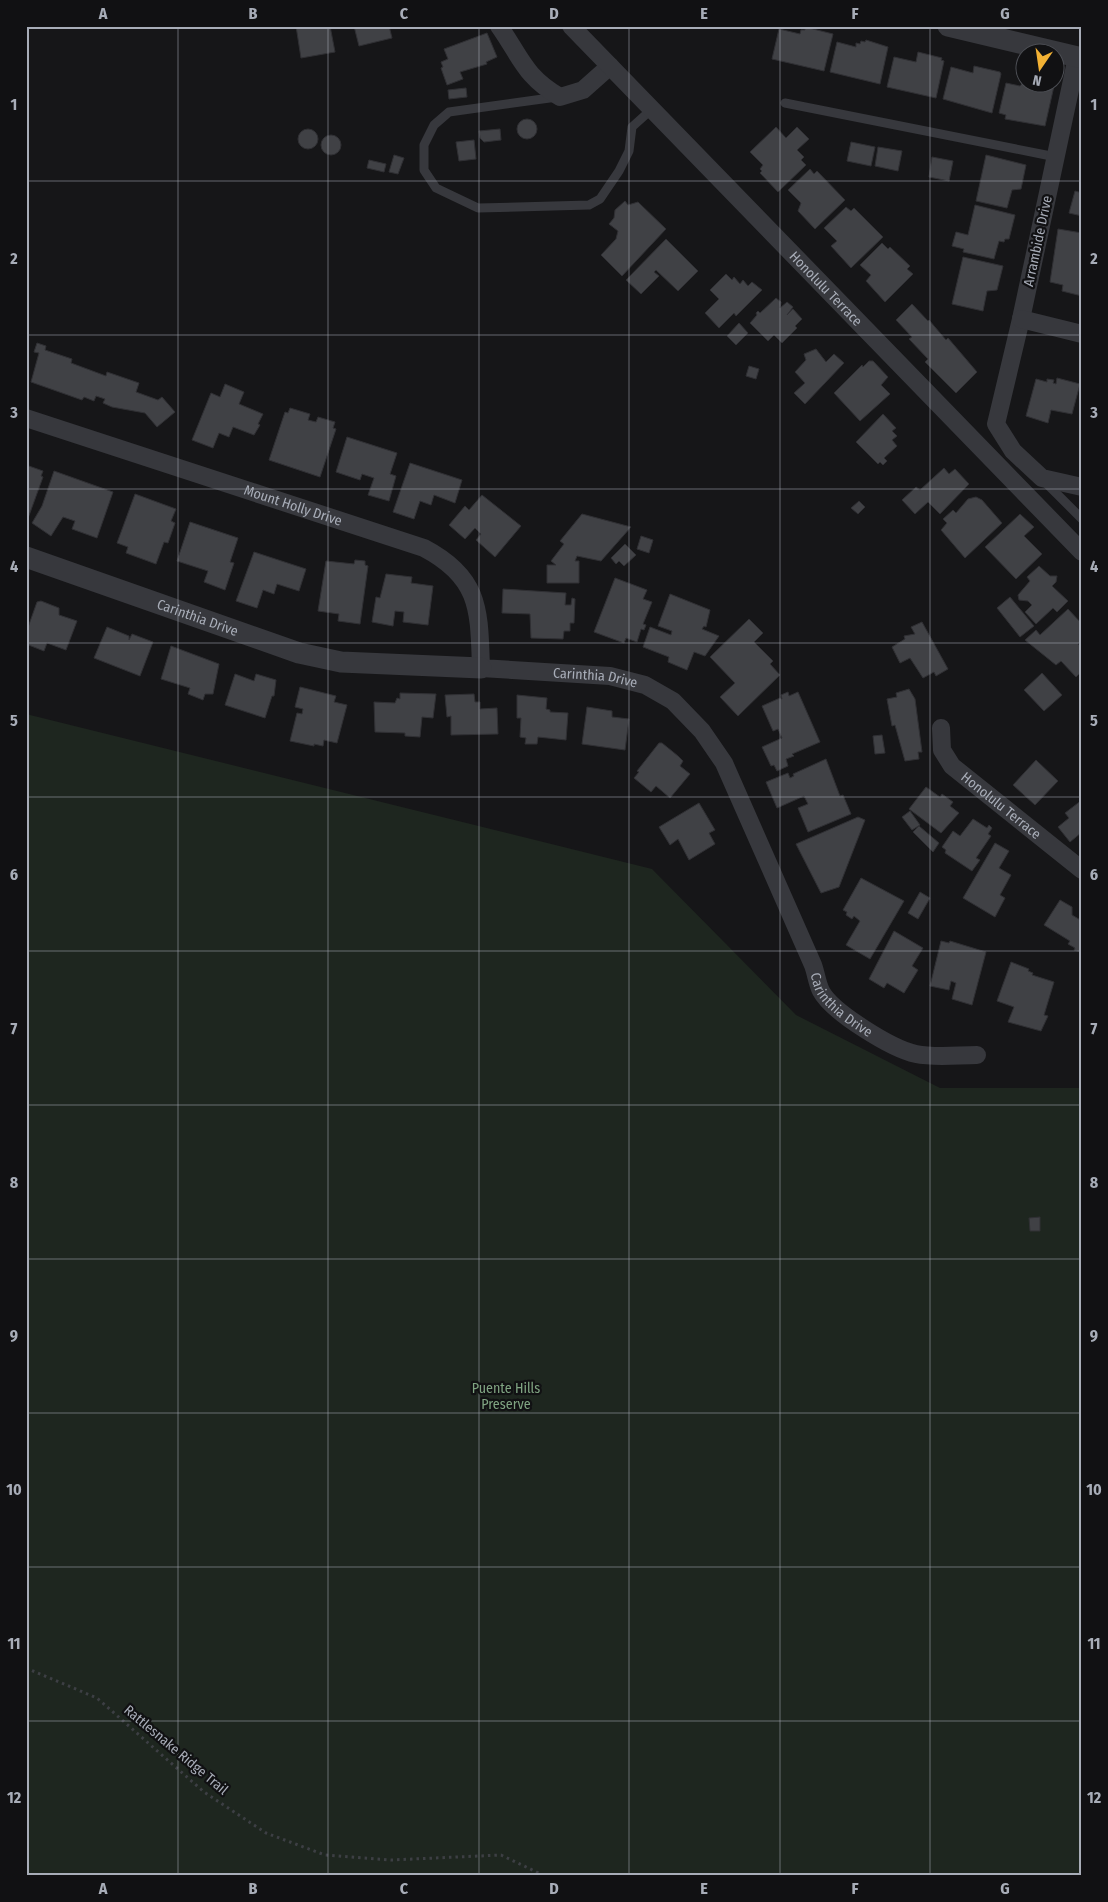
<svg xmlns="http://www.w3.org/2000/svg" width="1108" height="1902" viewBox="0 0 1108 1902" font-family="'Fira Sans Condensed',sans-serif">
<rect width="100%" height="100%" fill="#161618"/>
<path fill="#1e261f" d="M26,714L652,869L796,1015L940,1088H1082V1866L1079,1876H26Z"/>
<path fill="#404145" stroke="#303034" d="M296,26H330L335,52L301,58Z
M354,26H389L392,38L359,46Z
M805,27L833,34L824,71L772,59L779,29L800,34L801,30H805Z
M487,33L497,57L486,62L487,64L460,72L463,79L447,85L441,68L443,67L441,62L448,59L444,49Z
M866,40L888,47L880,84L830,72L837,42L856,47V43L860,44L861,41L865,42Z
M918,52L942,58L941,60L944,61L936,98L887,87L894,57L916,62Z
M974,66L1000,72L1001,74L992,113L943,99L951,67L973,73Z
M1026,79V82H1048L1054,86L1045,126L1005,119L1006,115L999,113L1006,83L1020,86Z
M466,88L467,97L449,99L448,90Z
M517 129a10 10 0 1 1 20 0a10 10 0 1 1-20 0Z
M776,127L786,138L797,127L809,139L797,150L804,157L801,160L806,165L778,192L760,173L762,171L760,169L763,165L750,152Z
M500,129L501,140L484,142L480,138L479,131Z
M298 139a10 10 0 1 1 20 0a10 10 0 1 1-20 0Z
M321 145a10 10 0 1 1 20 0a10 10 0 1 1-20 0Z
M474,140L476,159L459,161L456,142Z
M851,142L875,147L871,166L847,161Z
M878,147L902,151L898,171L875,166Z
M394,155L404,158L398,174L389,172Z
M986,155L1026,165L1021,189L1012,190L1007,208L976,201Z
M932,157L953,161L949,181L929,177Z
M369,160L386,164L384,172L367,168Z
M810,169L814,174L817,171L845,200L815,229L798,211L801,203L788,190Z
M1075,191L1082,193V216L1069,213Z
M625,201L628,205L638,202L666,229L622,276L601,255L616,239L618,231L609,224L614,218L615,210Z
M975,205L1015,215L1009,239H1005L1004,242L999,241L994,259L963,252L964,249L952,246L956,232L968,235Z
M846,207L851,211L854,208L883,237L851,268L831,246L837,241L824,228Z
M1058,229L1082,233V296L1062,291L1063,285L1050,282Z
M666,239L698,271L678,291L656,270L654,272L659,276L641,294L626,280Z
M882,243L888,249L890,247L910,266L907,269L913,274L885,302L866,281L871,275L860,265Z
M963,257L1003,266L997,290L987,291L983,311L952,304Z
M726,274L732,280L734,277L740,284L743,280L748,286L752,282L762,290L736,316L734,313L719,328L705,313L719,299L710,290Z
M776,298L781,302L780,308L787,302L793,307L787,315L793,309L802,319L795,326L797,328L782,343L774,335L768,341L750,323L757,315L756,313L758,311L760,313Z
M912,304L928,321L929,320L946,340L948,338L977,372L956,393L925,362L928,359L909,339L912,337L896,320Z
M739,323L748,333L736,345L727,336Z
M37,343L46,346L45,350L72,359L71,363L106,376L107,372L139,383L136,392L158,400L162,397L175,412L157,427L145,413L112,407L103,403L105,399L96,396L94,401L84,397L82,400L31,382L39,353L34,352Z
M816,349L826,362L834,354L844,363L805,404L794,393L805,383L795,372L806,360L804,354Z
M869,361H873L888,377L881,385L890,394L860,421L834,393L862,365L863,367Z
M749,366L759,369L756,379L746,376Z
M1057,378L1080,384L1072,414L1051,410L1048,423L1026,416L1036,379L1047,382V379L1054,380L1053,383L1056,384Z
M225,384L244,392L239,404L263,414L258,424L260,425L254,435L233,427L229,437L219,433L213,448L192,440L211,393L220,397Z
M290,408L310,414L308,420L316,422L318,417L335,422L333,428L336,429L320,477L269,460L285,412L288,413Z
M883,414L896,428L892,431L897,436L892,440L897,446L884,458L887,461L883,465L880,462L878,464L856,442Z
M347,437L397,453L390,474L396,476L389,501L368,495L374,478L362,474L360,480L336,472Z
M410,463L462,480L455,503L434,495L431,505L420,501L414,519L393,512Z
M26,465L43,471L41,476L43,477L27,521Z
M944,468L949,474L955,469L969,484L940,514L928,502L915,514L902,500L916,487L920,490Z
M54,471L113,492L97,538L72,529L75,521L63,517L51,536L32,523L42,506Z
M135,494L176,509L171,521L175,523L168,543L164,542L156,564L126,553L128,547L117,543Z
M482,495L521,526L495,557L476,540L481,534L475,528L465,539L449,525L465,506L469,510Z
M976,497L982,500L1002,523L965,558L941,530L947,523L943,519L953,510L956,513L968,499Z
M859,501L865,507L858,514L851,508Z
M582,514L631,527L601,561L577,556L575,561H579V583H547V565H556L551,561L564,544L560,541Z
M1020,514L1034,527L1024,536L1042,554L1016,579L985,547Z
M190,522L238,538L230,562L234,563L225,590L204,582L208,571L177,561Z
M641,536L653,540L649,553L637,549Z
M625,544L636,555L624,566L619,561L616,564L611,558Z
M254,552L306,569L299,591L277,584L274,594L263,590L257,608L236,601Z
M355,560L365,561V565L368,566L360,624L338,621L339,614L318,611L326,561L354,564Z
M1039,566L1050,576H1057L1056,582L1052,586L1068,601L1057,612L1053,608L1036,624L1025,612L1032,605L1028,601L1019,600L1018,595L1030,581L1027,577Z
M386,574L412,577L411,583L433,586L428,625L403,622L404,612L395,611L393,626L372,622L376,597L380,598Z
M615,578L647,590L643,599L652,602L643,624L646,625L644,630L641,629L637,642L626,638L624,643L594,632Z
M503,589L566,593L565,605H571L572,598L575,599L574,623H570V631H564L563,639L531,638L530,614L502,613Z
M670,594L710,610L706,627L704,626L702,629L719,636L705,656L694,652L687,670L668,662L669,657L643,647L650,627L671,635L672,631L658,626Z
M1010,597L1034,626L1020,637L997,608Z
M41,601L59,608V615L77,621L66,650L47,643L44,651L26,644V633L37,602Z
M1068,609L1082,624V641L1078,644L1082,648V671L1076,677L1061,661L1056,665L1025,640L1036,630L1040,635Z
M749,619L763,633L754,642L773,661L770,664L780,675L738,716L720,697L735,683L710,657Z
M922,622L948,669L936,676L934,672L923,678L910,658L900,663L892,647L905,639L904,636L915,634L911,627Z
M107,627L129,636V640L132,634L153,642L140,676L94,658Z
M171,646L219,664L213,694H205L203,700L188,694L190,688L161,679Z
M1042,673L1062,695L1044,711L1024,690Z
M235,674L254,681L256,674L276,680L274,696H272L265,718L225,705Z
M300,687L336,696L334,702L347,705L337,743L324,740L323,746L314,744V746L290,741L297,713L302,714L303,709L295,707Z
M909,689L915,699L922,752H918L919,759L905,761L895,725L892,726L887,699L897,697L896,693Z
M788,692L789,696L798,692L820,742L792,754L794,756L786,759L788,766L777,771L774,765L771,766L762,747L782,738L778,729L773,731L762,706L780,698L782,699L781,695Z
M400,693L436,694L433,718L422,717L420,737L405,736V733L375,732L374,702L395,703L397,698L400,699Z
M474,694L475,702H480V709L497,708L498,734L451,735V716L447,717L445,695Z
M517,695L547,698L546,709L550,710V712L568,713L566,740L538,737L537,744H525L526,738L520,737L521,718H517Z
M587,707L612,711V717L629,719L625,750L582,744Z
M882,735L885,753L875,754L873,736Z
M659,743H662L678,756L683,761L680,766L690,774L670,798L656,786L651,792L634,778L639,772L637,771Z
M826,759L840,796L843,795L851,814L808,832L798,808L808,804L804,796L777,808L766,782L788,773L790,778L794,776L793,774Z
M1036,760L1058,781L1035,805L1013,785Z
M926,787L940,797L942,794L953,802L950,806L959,813L941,833L909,809Z
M1082,800V832L1070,842L1058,827L1069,818L1065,813Z
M699,803L715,830L709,833L715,844L689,860L678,839L670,845L659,827Z
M910,811L920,825L912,830L902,817Z
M858,817L865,820L839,887L821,893L796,844Z
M973,819L987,828L989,825L992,828L988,834L991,836L976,858L980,860L972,871L945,853L946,850L942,847L953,831L960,836Z
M919,826L939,843L933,852L913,832Z
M995,843L1009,851L999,868L1011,875L1000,895L1005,898L995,917L963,898Z
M861,878L904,901L870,959L846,945L860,921L854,916L852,919L846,915L847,912L843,910Z
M920,892L930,898L918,919L908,913Z
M1060,900L1072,907V915L1082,921L1081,952L1074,950L1075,948L1068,944L1070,941L1044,925Z
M894,931L923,948L912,966L918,970L904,993L887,983L884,988L869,979Z
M941,941L949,943L950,941L986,952L972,1005L952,999L956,983L951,981L949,990L930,986Z
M1011,962L1029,969L1028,971L1033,973L1032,975L1054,982L1044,1015L1048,1016L1041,1031L1008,1022L1014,1007L997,1001Z
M1040,1217V1231H1030L1029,1218Z"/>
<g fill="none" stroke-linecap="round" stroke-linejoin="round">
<path stroke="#3d3f44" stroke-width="3" stroke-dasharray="2.5 4" stroke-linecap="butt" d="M26,1668L97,1698L204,1792L266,1833L325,1855L391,1860L501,1855L545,1876"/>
<path stroke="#37383d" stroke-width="9" d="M557,97L449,112L434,125L424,145V170L436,188L478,208L589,205L600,199L619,171L629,151L632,127L652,109
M785,103L1056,157
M1045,482L1082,519"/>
<g stroke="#37383d" stroke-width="18">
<path d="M499,26C521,57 524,76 560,97L583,90L610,66"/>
<path id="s1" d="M571,26L1082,552"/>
<path d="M1077,57L1021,319L996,424L1013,451L1042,478L1082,487"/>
<path d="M1021,319L1082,334"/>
<path id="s2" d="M26,418L424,548C481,578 479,611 481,668L610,676L645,685L673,701L702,731L724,763L813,965C816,973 817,983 821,991C832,1012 892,1049 916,1054C935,1058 958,1055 977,1055"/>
<path id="s3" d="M941,728L942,750L952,766L1082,870"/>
</g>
<g stroke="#37383d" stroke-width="21">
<path d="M948,26L1082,58"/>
<path id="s4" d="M26,557L299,653L341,662L481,668"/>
</g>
</g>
<path fill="none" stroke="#a8adb8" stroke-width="1" stroke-opacity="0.55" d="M178,26V1876M328,26V1876M479,26V1876M629,26V1876M780,26V1876M930,26V1876M26,181H1082M26,335H1082M26,489H1082M26,643H1082M26,797H1082M26,951H1082M26,1105H1082M26,1259H1082M26,1413H1082M26,1567H1082M26,1721H1082"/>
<g text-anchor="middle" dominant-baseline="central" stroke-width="4.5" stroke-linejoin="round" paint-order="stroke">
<g font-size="14" fill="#a8adb8" stroke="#111113">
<text transform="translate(1038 241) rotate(-78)">Arrambide Drive</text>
<text stroke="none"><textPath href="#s1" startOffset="366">Honolulu Terrace</textPath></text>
<text stroke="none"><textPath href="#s2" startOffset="281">Mount Holly Drive</textPath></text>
<text stroke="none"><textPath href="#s4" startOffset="182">Carinthia Drive</textPath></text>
<text stroke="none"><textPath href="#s2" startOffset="676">Carinthia Drive</textPath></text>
<text stroke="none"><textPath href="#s3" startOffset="104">Honolulu Terrace</textPath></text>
<text stroke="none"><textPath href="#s2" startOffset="1111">Carinthia Drive</textPath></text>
<text transform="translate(176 1750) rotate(40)">Rattlesnake Ridge Trail</text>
</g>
<g font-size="14" fill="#7fa381" stroke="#111113">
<text x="506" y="1388">Puente Hills<tspan x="506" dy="16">Preserve</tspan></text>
</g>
</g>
<rect width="1108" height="1902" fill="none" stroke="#111113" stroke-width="55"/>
<g transform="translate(1040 68) rotate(193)"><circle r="24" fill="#111113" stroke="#4d4f55"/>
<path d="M0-4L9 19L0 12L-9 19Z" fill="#f2b134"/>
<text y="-8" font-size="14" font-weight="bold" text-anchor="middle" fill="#a8adb8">N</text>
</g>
<rect x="28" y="28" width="1052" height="1846" fill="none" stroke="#a8adb8" stroke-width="2"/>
<g font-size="16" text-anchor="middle" font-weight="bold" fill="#a8adb8">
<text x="103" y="19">A</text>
<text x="253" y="19">B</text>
<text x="404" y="19">C</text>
<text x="554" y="19">D</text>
<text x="704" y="19">E</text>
<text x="855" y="19">F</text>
<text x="1005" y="19">G</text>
<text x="14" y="110">1</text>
<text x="1094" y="110">1</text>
<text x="14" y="264">2</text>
<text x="1094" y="264">2</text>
<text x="14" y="418">3</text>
<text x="1094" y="418">3</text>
<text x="14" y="572">4</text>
<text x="1094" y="572">4</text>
<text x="14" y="726">5</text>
<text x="1094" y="726">5</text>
<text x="14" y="880">6</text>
<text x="1094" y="880">6</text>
<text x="14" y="1034">7</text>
<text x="1094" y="1034">7</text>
<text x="14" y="1188">8</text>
<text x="1094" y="1188">8</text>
<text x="14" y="1341">9</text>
<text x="1094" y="1341">9</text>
<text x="14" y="1495">10</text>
<text x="1094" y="1495">10</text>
<text x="14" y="1649">11</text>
<text x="1094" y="1649">11</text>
<text x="14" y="1803">12</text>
<text x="1094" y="1803">12</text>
<text x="103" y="1894">A</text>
<text x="253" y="1894">B</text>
<text x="404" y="1894">C</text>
<text x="554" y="1894">D</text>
<text x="704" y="1894">E</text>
<text x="855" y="1894">F</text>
<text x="1005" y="1894">G</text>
</g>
</svg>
